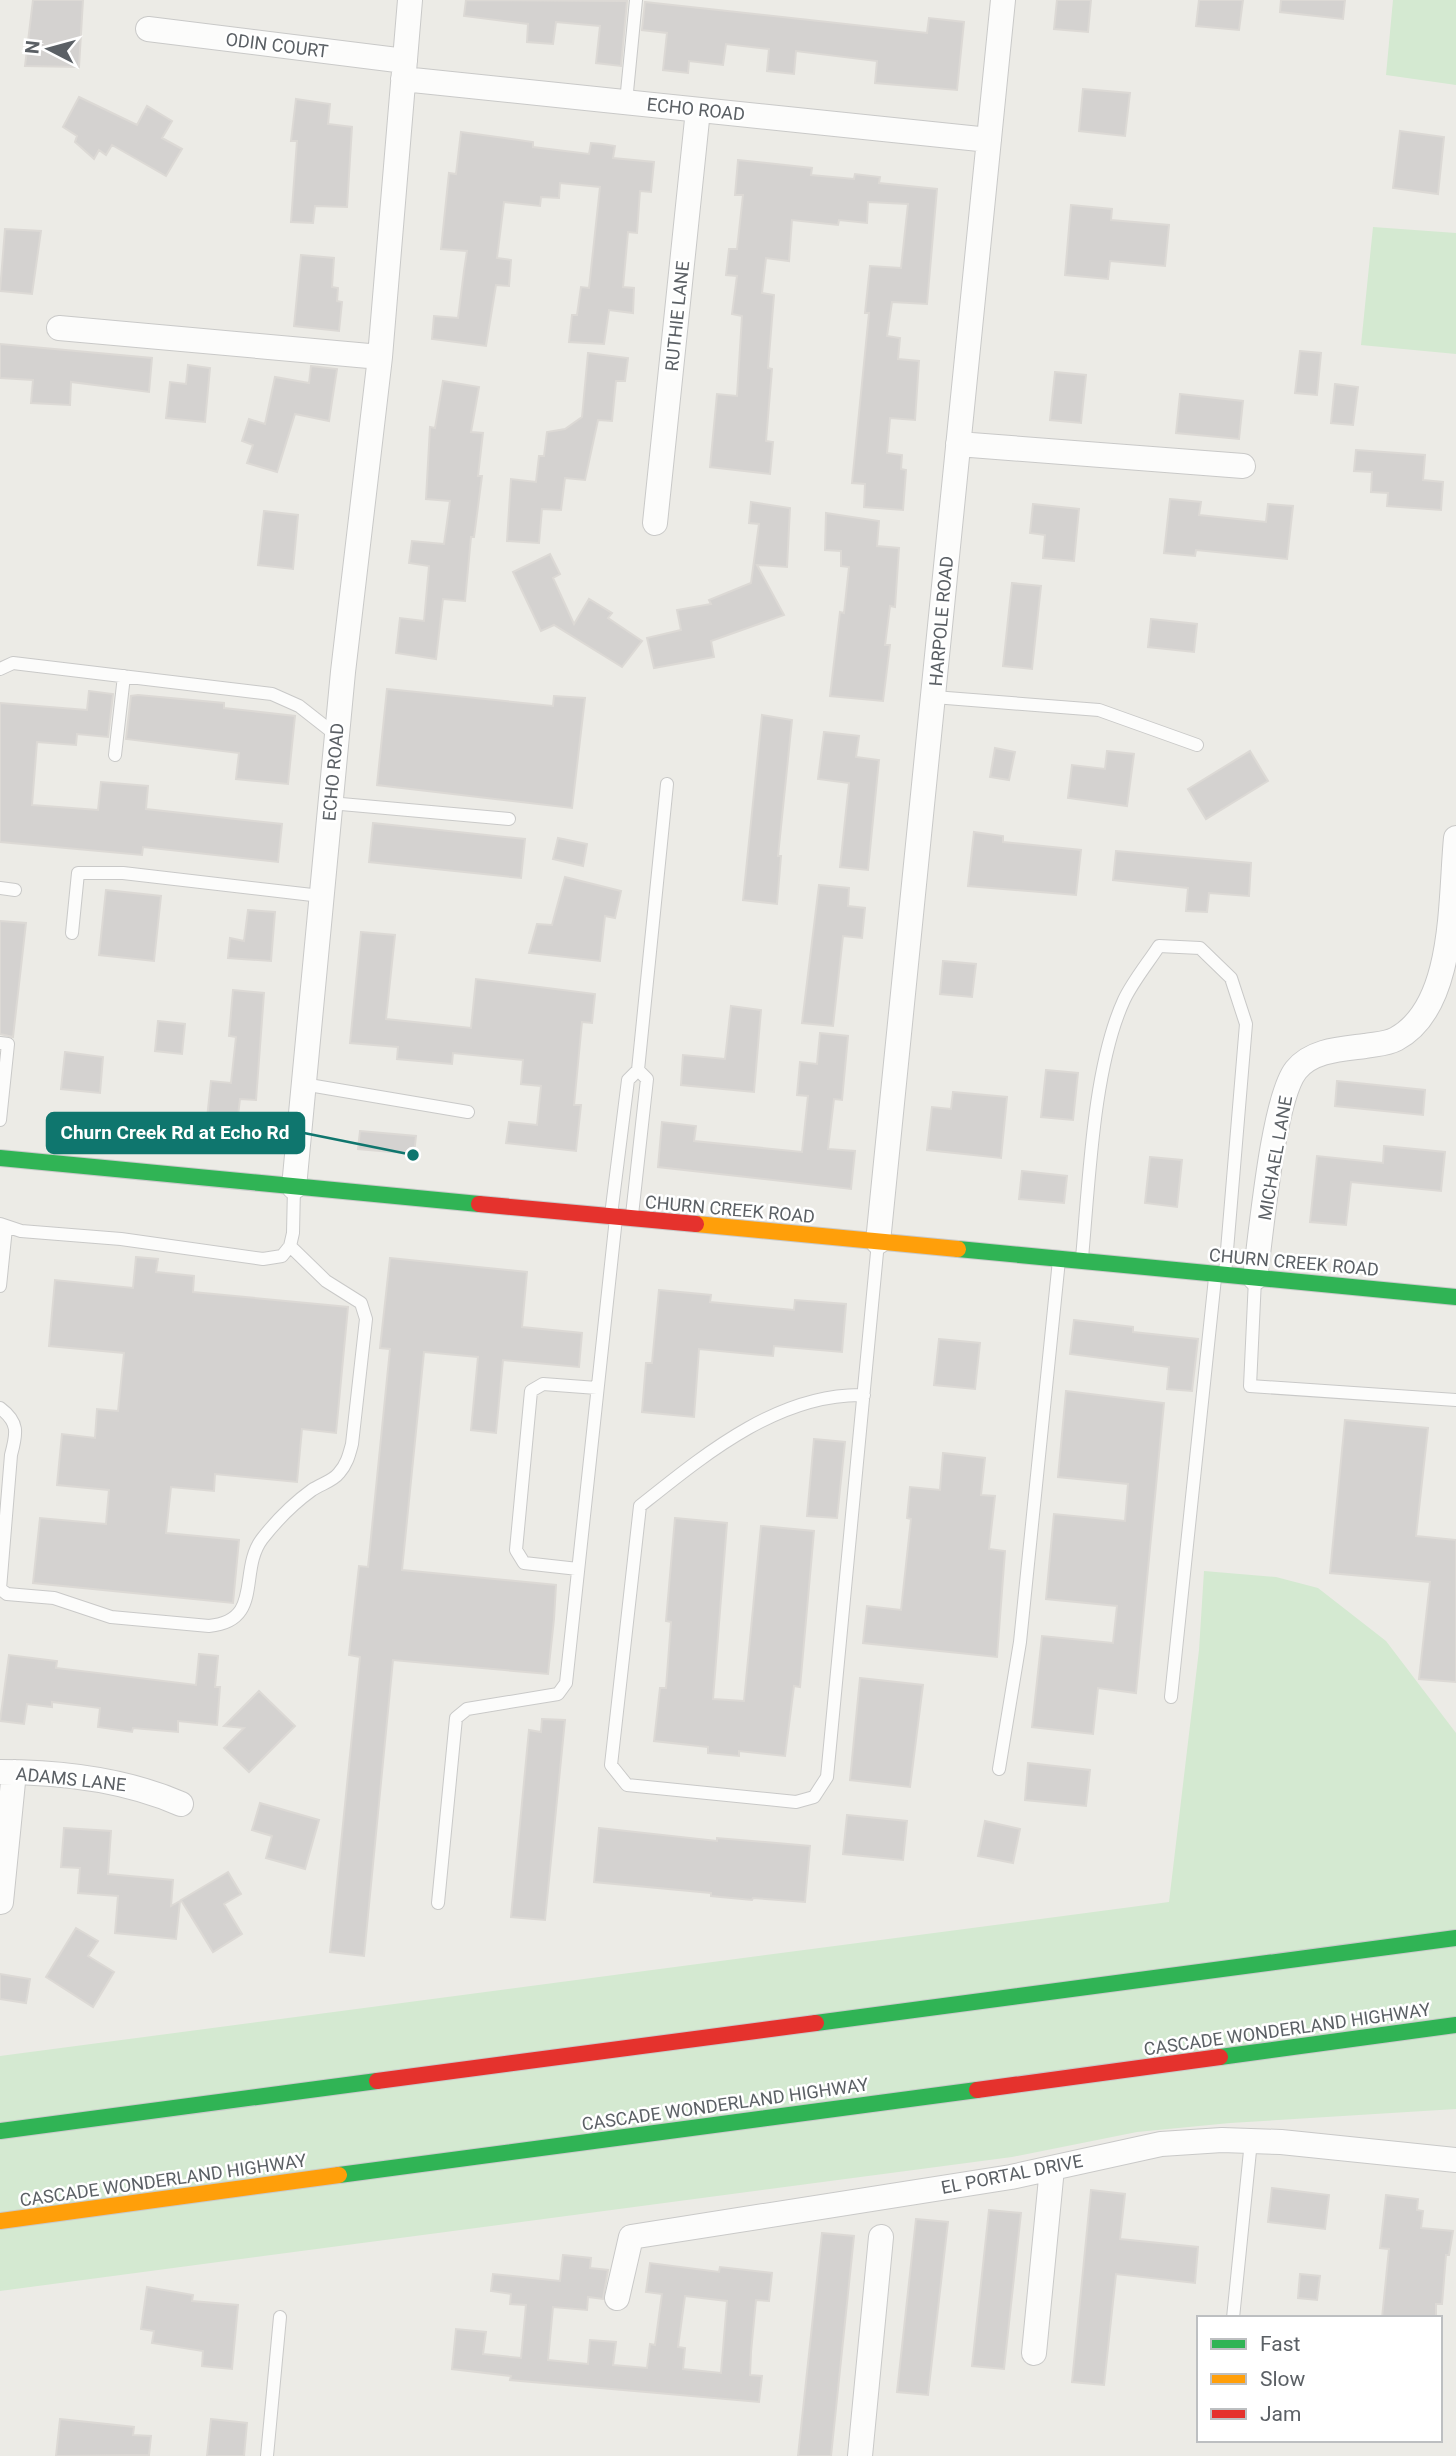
<svg xmlns="http://www.w3.org/2000/svg" width="1456" height="2456" viewBox="0 0 1456 2456" font-family="Roboto,sans-serif">
<rect width="100%" height="100%" fill="#ecebe6"/>
<path fill="#d4e9d1" d="M1393,0H1456V85L1386,75Z
M1373,227L1456,233V354L1361,345Z
M1204,1571L1276,1577L1318,1588L1386,1641L1456,1733V2109L1230,2123L1137,2132L1012,2157L0,2291V2056L1169,1902L1199,1650Z"/>
<path fill="#d4d2d0" stroke="#dcd9d5" stroke-width="2" fill-rule="evenodd" d="M33,0H83L79,67L25,66Z
M466,0L627,1L621,66L596,63L600,26L556,22L553,44L527,42L528,24L464,16Z
M1057,0H1091L1088,32L1054,29Z
M1199,0H1243L1239,30L1196,26Z
M1281,0H1345L1343,19L1280,12Z
M645,2L927,33L929,18L964,22L957,90L875,83L877,61L796,51L794,74L767,71L769,49L726,44L723,65L689,61L688,73L663,70L667,33L642,30Z
M1083,89L1130,93L1125,136L1079,131Z
M79,97L137,125L147,106L172,121L162,138L182,149L166,176L112,145L106,155L99,150L94,159L75,142L77,136L63,127Z
M296,99L330,104L328,124L352,127L347,207L315,206L313,223L291,222L297,141H291Z
M1400,131L1444,137L1438,194L1393,188Z
M461,132L533,142V147L589,154L591,143L602,144L615,146L613,158L654,162L651,192L640,191L637,233L628,232L623,287L634,288L633,313L609,310L604,344L569,342L572,315H577L581,287L589,288L600,187L560,183L559,198L541,197L540,206L504,202L497,258L511,260L509,286L496,285L486,346L432,339L434,316L458,318L464,271L467,251L441,249L449,173L456,174Z
M738,160L812,168L811,175L854,179L855,174L880,177L879,183L937,189L927,304L892,302L887,336L900,338L898,359L919,361L915,420L890,418L887,453L902,455L901,469L906,470L903,510L864,507L865,484L852,483L869,313H865L870,266L901,268L908,204L868,202L867,223L839,220L838,225L792,220L789,261L766,258L762,293L774,295L768,368L772,369L766,441L773,442L770,474L710,467L717,394L737,396L742,316L732,314L737,276L726,275L729,249H737L743,195H735Z
M1071,205L1112,209L1111,220L1169,225L1165,266L1110,261L1108,279L1065,275Z
M5,229L41,231L32,294L0,291Z
M301,255L334,258L332,287L338,288L337,301L342,302L339,331L294,326Z
M0,344L152,358L149,392L71,382L70,405L31,403L33,380L0,378Z
M1300,351L1321,353L1317,395L1295,393Z
M588,353L628,358L625,381H616L612,421L598,420L585,480L565,478L561,510L542,509L539,543L507,541L511,479L536,482L539,456H544L547,432L565,429L582,417Z
M188,365L210,368L205,422L166,418L170,382L186,384Z
M311,366L337,369L329,421L295,414L277,472L247,463L253,445L242,441L249,419L265,424L275,377L309,383Z
M1055,372L1086,375L1081,423L1050,420Z
M443,381L479,387L471,432L483,433L478,476H482L474,537H471L465,601L443,599L436,659L396,653L400,618L424,621L429,566L409,563L412,541L444,544L450,501L426,499L430,427L435,428Z
M1335,384L1358,387L1353,425L1331,423Z
M1180,394L1243,401L1239,439L1176,433Z
M1356,450L1425,455L1423,480L1443,482L1441,510L1387,506L1388,493L1371,492L1372,472L1354,471Z
M1170,499L1201,502L1199,515L1266,522L1268,504L1293,506L1287,559L1196,550L1195,556L1164,553Z
M751,502L790,508L787,567L757,565L784,615L711,641L714,657L654,668L647,638L681,630L677,610L711,604L709,600L751,583L759,524L749,523Z
M1033,504L1079,509L1074,561L1043,558L1045,535L1030,533Z
M264,511L298,515L293,569L258,565Z
M826,513L879,521L877,546L899,548L895,607L890,606L885,645H890L883,701L830,696L840,612L844,613L849,567L841,566V551L825,550Z
M550,554L560,574L553,578L574,624L589,599L612,613L608,618L642,641L622,667L554,625L541,631L513,572Z
M1012,583L1041,586L1032,669L1003,666Z
M1151,619L1197,624L1194,652L1148,647Z
M387,689L553,706L554,696L585,698L572,808L377,785Z
M89,691L113,694L108,737L77,734L76,745L37,742L32,805L98,810L101,782L148,786L146,809L282,824L278,862L143,847L142,855L0,842V703L87,710Z
M138,695L224,703V708L295,716L288,784L236,779L239,753L126,739L131,696Z
M762,715L792,720L778,856H781L777,904L743,900Z
M824,732L859,736L856,757L879,760L868,870L840,867L849,783L818,779Z
M995,748L1015,752L1009,780L990,777Z
M1107,751L1134,754L1127,806L1068,798L1072,765L1105,769Z
M1250,751L1268,781L1206,819L1188,789Z
M373,823L525,839L521,878L369,862Z
M974,832L1003,836V842L1081,850L1076,895L968,886Z
M558,838L587,844L583,866L553,859Z
M1116,851L1251,863L1249,896L1209,893L1207,912L1186,911L1188,888L1113,880Z
M565,877L621,891L615,918L605,916L600,961L529,953L537,924L552,925Z
M819,885L849,888L848,906L865,908L862,938L843,936L833,1026L802,1023Z
M106,890L161,896L154,961L99,955Z
M248,910L275,912L271,961L228,958L230,938L244,941Z
M0,921L26,923L13,1037L0,1034Z
M361,932L395,935L386,1019L471,1028L476,979L595,994L592,1023L582,1022L574,1105H581L576,1151L506,1143L509,1122L537,1125L541,1086L521,1084L523,1060L453,1053L452,1064L397,1059L398,1047L350,1043Z
M943,961L976,964L972,997L940,994Z
M233,990L264,993L256,1100L240,1099L236,1132L206,1128L211,1081L231,1083L236,1037L229,1036Z
M731,1006L761,1010L754,1092L681,1085L683,1055L725,1059Z
M158,1021L185,1024L182,1054L155,1051Z
M820,1033L848,1036L842,1100L834,1099L828,1149L855,1151L851,1189L658,1167L662,1122L696,1126L694,1141L802,1152L808,1096L797,1095L800,1062L817,1064Z
M65,1052L103,1057L100,1093L61,1089Z
M1046,1070L1078,1073L1073,1120L1041,1117Z
M1337,1081L1425,1090L1423,1115L1335,1106Z
M953,1092L1007,1097L1001,1158L927,1150L932,1107L951,1109Z
M360,1131L416,1136L414,1154L358,1149Z
M1384,1146L1445,1152L1441,1191L1351,1182L1346,1225L1310,1222L1317,1156L1383,1163Z
M1150,1157L1182,1160L1177,1207L1145,1203Z
M1022,1171L1067,1176L1064,1203L1019,1199Z
M136,1257L158,1259L156,1272L194,1276L193,1292L348,1307L336,1433L302,1429L297,1482L215,1474L214,1491L171,1487L166,1533L239,1540L233,1603L33,1583L40,1518L106,1524L109,1490L57,1485L62,1434L95,1438L97,1409L118,1411L124,1353L49,1346L55,1280L133,1288Z
M390,1258L527,1272L522,1327L582,1333L579,1367L503,1360L496,1433L471,1430L478,1357L424,1352L402,1570L556,1585L554,1619L548,1674L393,1660L364,1956L330,1952L360,1657L349,1655L359,1566L368,1567L390,1349L380,1348Z
M659,1290L711,1295L710,1302L794,1310L795,1300L846,1304L842,1352L774,1346L773,1356L699,1349L694,1417L642,1412L646,1363H652Z
M1074,1320L1133,1327V1332L1198,1339L1192,1391L1167,1389L1169,1367L1070,1354Z
M939,1339L980,1343L975,1389L934,1385Z
M1066,1391L1164,1403L1136,1693L1098,1688L1093,1734L1032,1727L1042,1636L1113,1643L1117,1606L1046,1599L1054,1514L1125,1521L1128,1484L1058,1477Z
M1345,1420L1428,1428L1416,1536L1456,1540V1682L1419,1679L1430,1582L1330,1573Z
M814,1439L845,1442L837,1518L807,1516Z
M943,1453L985,1458L981,1495L995,1496L989,1549L1005,1551L997,1657L863,1643L867,1606L901,1610L911,1519L907,1518L910,1487L940,1490Z
M675,1518L727,1523L713,1699L744,1701L761,1526L814,1531L800,1687L794,1686L785,1756L739,1751V1756L708,1753V1747L654,1741L660,1688H666L671,1622L666,1621Z
M199,1654L218,1656L215,1687H220L217,1725L178,1721V1732L133,1728L132,1732L98,1727L100,1708L52,1702V1707L27,1704L24,1724L0,1721L9,1655L57,1661L56,1668L196,1685Z
M860,1678L923,1685L910,1787L850,1780Z
M259,1691L295,1726L249,1772L224,1748L244,1728L224,1726Z
M542,1719L565,1720L545,1920L511,1917L529,1730L541,1732Z
M1028,1763L1090,1770L1086,1806L1025,1800Z
M260,1803L319,1820L305,1869L266,1858L272,1836L252,1830Z
M847,1815L907,1821L903,1860L843,1854Z
M985,1821L1020,1829L1013,1863L978,1856Z
M64,1828L111,1831L108,1874L173,1880L171,1906L180,1901L176,1939L115,1933L118,1896L78,1893L80,1868L61,1867Z
M599,1828L717,1841V1838L810,1846L805,1902L753,1898L752,1900L711,1896V1893L594,1882Z
M228,1872L241,1894L224,1904L242,1934L213,1952L181,1900Z
M76,1928L98,1941L88,1956L114,1972L93,2007L46,1977Z
M0,1974L30,1979L26,2003L0,1999Z
M1272,2188L1329,2195L1325,2229L1268,2222Z
M1091,2190L1125,2194L1120,2239L1198,2247L1195,2283L1116,2274L1104,2385L1072,2382Z
M1386,2195L1418,2199L1417,2210L1423,2211L1421,2228L1453,2231L1449,2255H1446L1442,2304H1436V2316L1382,2318L1389,2249L1380,2248Z
M989,2210L1021,2213L1004,2369L972,2366Z
M916,2219L948,2222L928,2395L897,2392Z
M822,2233L854,2236L831,2456H798Z
M563,2255L591,2258L590,2268L608,2270L603,2299L588,2297L587,2310L553,2307L548,2360L588,2364L590,2340L616,2342L613,2365L647,2368L650,2344L655,2345L662,2294L646,2292L650,2263L719,2272L720,2267L772,2273L769,2301L756,2300L751,2352L750,2375L762,2376L759,2402L510,2380L511,2376L452,2369L456,2329L486,2332L483,2354L521,2358L526,2305L510,2304L511,2294L491,2291L493,2274L560,2281ZM685,2296L727,2301L721,2373L683,2369L685,2348L678,2347Z
M1300,2274L1320,2276L1317,2300L1298,2298Z
M147,2287L193,2295L192,2301L238,2305L232,2369L202,2366L203,2351L152,2343L154,2331L141,2329Z
M60,2419L134,2427L133,2435L151,2436L149,2455L56,2456Z
M211,2419L247,2423L244,2456H207Z"/>
<g fill="none" stroke-linecap="round" stroke-linejoin="round">
<g stroke="#c9c9c8" stroke-width="14">
<path id="lane" d="M626,102L636,0
M0,669L13,663L272,694L299,706L336,735
M934,697L1099,710L1197,745
M115,755L124,676
M330,803L509,819
M0,888L15,890
M72,933L78,873H123L321,896
M0,1043L8,1044L0,1120
M638,1070L667,784
M303,1084L468,1112
M611,1215L628,1080L638,1070L647,1079L632,1215
M0,1224L21,1231L121,1239L263,1259L282,1256L290,1246L293,1233L294,1187
M1082,1258C1089,1183 1093,1067 1124,1000C1133,981 1148,963 1159,946L1200,948L1231,978L1246,1024L1225,1274
M1255,1279L1250,1386L1456,1400
M0,1286L6,1228
M864,1395C778,1393 704,1455 640,1506L611,1765L627,1785L796,1802L814,1797L827,1777L878,1242
M0,1408C19,1422 17,1433 11,1455L0,1589L7,1594L54,1598L111,1617L209,1626C264,1621 238,1571 262,1539C276,1521 294,1503 312,1490C321,1484 333,1481 339,1473C347,1464 349,1455 352,1444L366,1319L361,1303L326,1281L290,1246
M578,1569L524,1563L516,1550L531,1391L543,1384L597,1388
M1171,1697L1215,1278
M999,1769L1020,1642L1059,1260
M438,1903L456,1718L467,1709L558,1694L566,1683L616,1218
M1233,2318L1251,2141
M267,2456L280,2317"/>
</g>
<g stroke="#c9c9c8" stroke-width="26">
<path id="street" d="M148,29L405,61
M403,79L989,140
M59,328L380,357
M958,444L1243,466
M655,523L698,110
M294,1187L343,672L380,357L410,0
M878,1242L1003,0
M1255,1278C1261,1235 1273,1099 1296,1070C1312,1050 1342,1049 1365,1046C1375,1044 1387,1044 1396,1039C1456,1007 1450,898 1456,838
M0,1772C62,1772 124,1779 181,1804
M1,1902L14,1772
M617,2298L631,2237L1011,2177L1161,2144L1222,2140L1281,2142L1456,2160
M1034,2353L1052,2168
M860,2456L881,2237"/>
</g>
<g stroke="#c9caca" stroke-width="18">
<path id="fast" d="M0,1158L479,1204
M958,1249L1456,1297
M816,2023L1456,1938
M1220,2057L1456,2025
M0,2131L377,2081
M339,2175L977,2090"/>
</g>
<g stroke="#c9caca" stroke-width="18">
<path id="slow" d="M696,1224L958,1249
M0,2221L339,2175"/>
</g>
<g stroke="#c9caca" stroke-width="18">
<path id="jam" d="M479,1204L696,1224
M377,2081L816,2023
M977,2090L1220,2057"/>
</g>
<use href="#lane" stroke="#fcfcfb" stroke-width="12"/>
<use href="#street" stroke="#fcfcfb" stroke-width="24"/>
<use href="#fast" stroke="#30b455" stroke-width="16"/>
<use href="#slow" stroke="#ff9f0a" stroke-width="16"/>
<use href="#jam" stroke="#e5322d" stroke-width="16"/>
</g>
<g text-anchor="middle" dominant-baseline="central" stroke-width="5" stroke-linejoin="round" paint-order="stroke">
<g font-size="18" fill="#5b6065" stroke="#fff">
<text transform="translate(277 45) rotate(7)">ODIN COURT</text>
<text transform="translate(696 109) rotate(6)">ECHO ROAD</text>
<text transform="translate(677 316) rotate(-84)">RUTHIE LANE</text>
<text transform="translate(941 621) rotate(-85)">HARPOLE ROAD</text>
<text transform="translate(333 772) rotate(-85)">ECHO ROAD</text>
<text transform="translate(1275 1158) rotate(-80)">MICHAEL LANE</text>
<text transform="translate(730 1209) rotate(5)">CHURN CREEK ROAD</text>
<text transform="translate(1294 1262) rotate(5)">CHURN CREEK ROAD</text>
<text transform="translate(71 1779) rotate(6)">ADAMS LANE</text>
<text transform="translate(1287 2029) rotate(-8)">CASCADE WONDERLAND HIGHWAY</text>
<text transform="translate(725 2104) rotate(-8)">CASCADE WONDERLAND HIGHWAY</text>
<text transform="translate(1012 2174) rotate(-11)">EL PORTAL DRIVE</text>
<text transform="translate(163 2180) rotate(-8)">CASCADE WONDERLAND HIGHWAY</text>
</g>
</g>
<path fill="none" stroke="#0f766e" stroke-width="2.5" d="M413 1155L304 1133"/>
<circle fill="#0f766e" stroke="#fff" stroke-width="2.5" cx="413" cy="1155" r="7"/>
<rect fill="#0f766e" stroke="#0f766e" stroke-width="2.5" x="47" y="1113" width="257" height="40" rx="7"/>
<g font-size="19" text-anchor="middle" font-weight="bold" fill="#fff">
<text x="175" y="1139">Churn Creek Rd at Echo Rd</text>
</g>
<rect x="1197" y="2316" width="245" height="126" fill="#ffffff" stroke="#bdbfc1" stroke-width="2"/>
<rect x="1211" y="2339" width="35" height="10" fill="#30b455" stroke="#bdbfc1" stroke-width="2"/>
<text x="1260" y="2351" font-size="21" fill="#5b6065">Fast</text>
<rect x="1211" y="2374" width="35" height="10" fill="#ff9f0a" stroke="#bdbfc1" stroke-width="2"/>
<text x="1260" y="2386" font-size="21" fill="#5b6065">Slow</text>
<rect x="1211" y="2409" width="35" height="10" fill="#e5322d" stroke="#bdbfc1" stroke-width="2"/>
<text x="1260" y="2421" font-size="21" fill="#5b6065">Jam</text>
<g transform="translate(49 49) rotate(276)" stroke="#ffffff" stroke-width="5" paint-order="stroke">
<path d="M0-5L12 26L0 18L-12 26Z" fill="#5b6065"/>
<text y="-10" font-size="19" font-weight="bold" text-anchor="middle" fill="#5b6065">N</text>
</g>
</svg>
